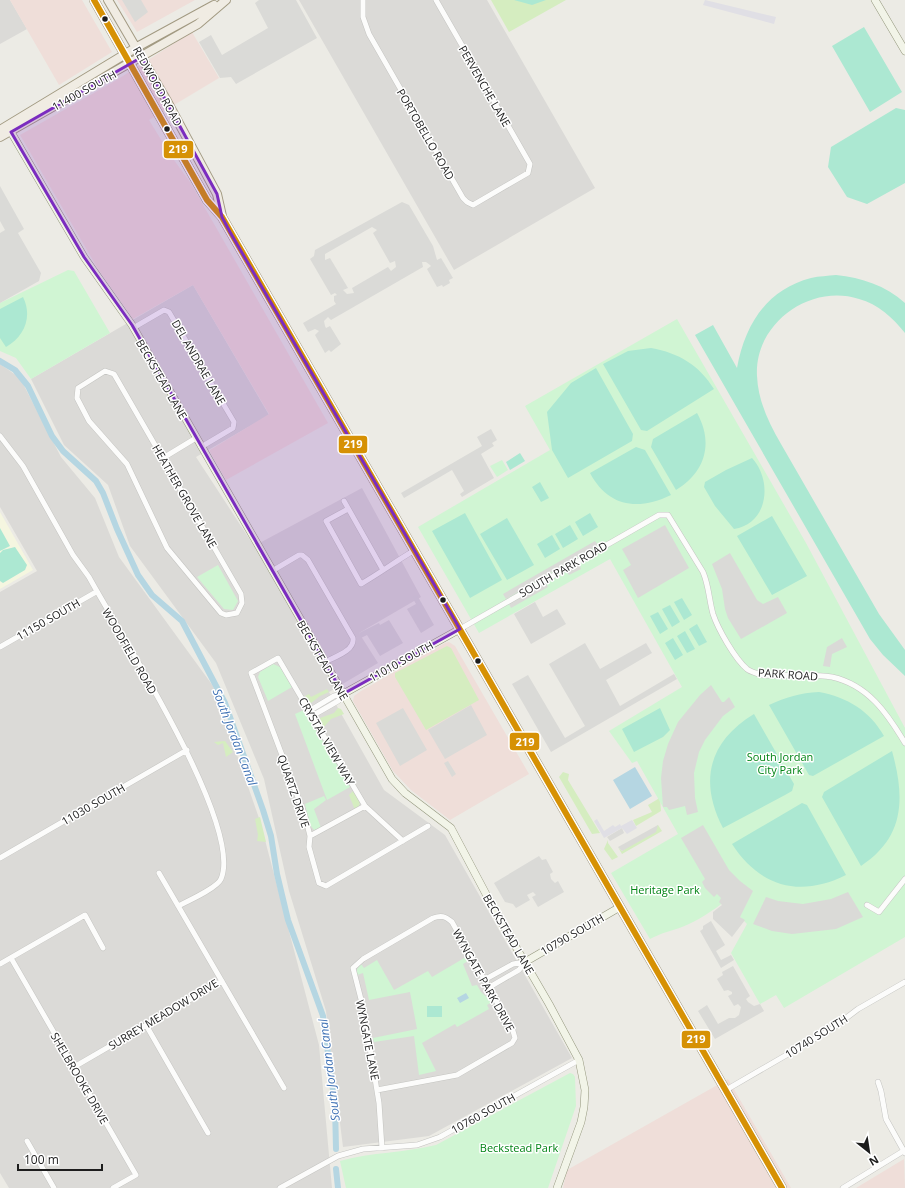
<svg xmlns="http://www.w3.org/2000/svg" width="905" height="1188" viewBox="0 0 905 1188" font-family="'Open Sans',sans-serif">
<rect width="100%" height="100%" fill="#ecebe5"/>
<path fill="#dbdad7" d="M0,0H10L27,29L0,44Z
M299,0H487L595,188L454,270Z
M193,285L269,415L196,457L254,546L362,488L421,597L359,633L378,663L329,692L384,790L445,835L572,1058L429,1136L343,1147L326,1011L289,891L264,779L216,663L130,546L108,485L64,445L31,379Z
M0,364L20,378L61,457L95,498L119,557L213,686L260,821L319,1045L332,1188H9L0,1173V592L37,571L0,507Z"/>
<path fill="#efded9" d="M10,0H82L112,52L59,85Z
M117,0H195L137,32Z
M192,32L219,78L149,120L171,156L190,182L328,423L226,480L210,452V450L269,414L193,285L133,319L98,269L20,135L115,81Z
M449,642L455,646L529,774L450,820L411,790L393,771L353,701L354,696L361,691L445,643Z
M728,1079L791,1188H563L567,1170Z
M904,1159L905,1188H856Z"/>
<path fill="#f5f6e0" d="M0,512L33,570L0,589Z"/>
<path fill="#d5edc0" d="M491,0H566L509,32Z
M447,646L451,648L479,700L426,730L395,677V673Z
M327,689L329,692L320,696L311,703L305,696L309,694L311,697Z
M338,708L341,709L344,714L331,719L323,728L320,718L334,713Z
M225,741L233,752L226,757L223,743L218,745L214,742Z
M563,772L569,774L568,780L600,833L592,834L559,777Z
M659,784L661,811L636,826L633,820L652,812L648,805L658,799Z
M353,791L360,802L359,806L355,810L349,795Z
M260,817L266,842L257,841L258,835L255,819Z
M658,825L662,831L622,854L618,847L622,851Z
M608,840V843L618,857L612,860L604,849Z"/>
<path fill="#d0f5d3" d="M68,270L74,271L110,333L31,379L16,358L0,351V303Z
M677,319L806,543L905,728V937L784,1008L776,995L760,1004L731,953L747,924L725,901C714,910 696,922 682,927C671,931 661,933 650,939L611,873L678,834L637,761L632,763L609,731L682,687L610,559L479,633L418,527L550,450L525,406Z
M502,460L508,470L497,477L490,466Z
M218,565L238,601L233,610L224,609L197,577Z
M273,664L280,667L292,687L268,701L258,677L260,672Z
M304,710L350,787L327,800L295,714Z
M324,796L326,800L314,809L321,828L314,830L310,825L305,804Z
M466,957L468,961L463,964L472,986L477,985L481,992L492,1002L487,1005L489,1009L457,1027L455,1024L422,1043L436,1071L419,1075L414,1036L374,1042L373,1038L417,1029L410,992L369,1000L363,973L357,975V969L361,964L364,968L377,960L394,990L428,971L432,977Z
M570,1073L573,1074L575,1077L576,1106L548,1188H346L340,1161C372,1152 404,1153 436,1145Z"/>
<path fill="#ace8d2" d="M514,0H546L532,5Z
M864,27L902,92L870,112L832,46Z
M896,108L905,110V183L867,204L847,197L828,167L831,147Z
M836,275C862,278 885,285 905,303V333C893,318 878,304 859,299C811,283 754,323 757,376C758,401 769,423 781,444L879,614L905,650V676L883,655L870,639L695,335L713,325L737,368C745,325 766,290 811,278C819,276 828,276 836,275Z
M23,297C33,317 24,337 6,347L0,338V309Z
M651,348C679,353 699,365 714,389L647,431L641,430L603,364L628,351Z
M596,368L633,434L632,441L568,478L552,450L547,412L571,383Z
M697,413C714,443 705,473 676,490L651,447L653,439Z
M636,447L645,450L671,495C638,511 608,507 590,473Z
M520,453L525,461L510,470L506,462Z
M752,458C773,481 768,524 734,529L715,506L704,487L705,482L726,470Z
M540,482L549,498L541,502L532,487Z
M465,513L502,580L470,598L432,531Z
M590,513L598,527L583,536L575,522Z
M772,516L807,576L772,595L737,536Z
M507,518L534,565L507,580L480,534Z
M570,525L578,539L563,548L555,534Z
M0,528L10,546L0,551Z
M552,535L560,549L545,558L537,544Z
M15,547L27,565L25,570L3,583L0,581V553L3,550Z
M682,598L692,615L684,620L674,602Z
M670,605L680,622L672,627L662,609Z
M658,612L668,629L660,634L650,616Z
M697,624L707,642L699,646L689,629Z
M685,631L695,649L687,653L677,636Z
M673,638L683,655L675,660L665,643Z
M819,692C847,697 870,711 884,736L813,776L809,775L769,705C786,697 800,693 819,692Z
M660,708L670,730L663,737L634,752L622,729Z
M754,714L794,784L792,791L785,795L723,828C699,782 708,742 754,714Z
M892,751C905,798 905,837 861,866L822,797L824,792Z
M802,803L807,805L846,875C800,898 760,887 732,844Z
M427,1006H442V1017H427Z"/>
<path fill="#dadad7" fill-rule="evenodd" d="M122,0H141L148,12L135,22Z
M259,0H296L317,38L236,84L231,77L220,78L199,42L211,35L222,55L268,28L255,3Z
M0,186L24,229L18,233L41,273L39,281L0,303V233L5,230L0,221Z
M402,202L409,205L433,246L437,260L441,258L453,278L449,280L450,283L443,287L442,285L437,287L427,269L431,266L430,265L426,262H422L423,267L331,320L328,317L324,321L325,326L326,328L330,326L341,344L331,352L329,350L325,353L315,335L319,331L315,329L308,332L303,323L336,304L334,301V296L337,295L335,293L331,295L310,259L314,256L315,250ZM372,227L377,230L373,233L390,263L395,261L396,267L391,271L388,267L352,288L354,293L347,294L343,290L348,288L330,258L325,260V254Z
M491,429L497,440L492,443L494,446L481,454L494,478L462,497L460,494L464,491L452,470L404,498L401,493L482,446L477,437Z
M665,525L689,568L638,598L623,570L631,565L622,549Z
M595,541L598,545L506,599L503,594Z
M730,553L757,600L763,604L778,597L787,613L741,639L728,618L725,609L722,589L712,564Z
M579,564L581,569L569,575L566,571Z
M546,583L548,587L511,608L509,604Z
M417,595L434,625L421,633L407,609L416,604L412,597Z
M535,602L543,617L557,609L566,624L531,644L514,614Z
M389,620L403,643L380,656L367,635L361,638L359,633L379,623L380,625Z
M842,638L847,647L832,654L830,667L823,666L827,647Z
M585,643L600,669L646,643L652,653L606,680L620,706L674,674L677,679L551,752L512,684L528,675L565,738L585,726L549,664Z
M711,685L722,702H724L729,697L735,707L723,716L705,740L699,752L694,773L695,798L698,812L687,815L685,806L669,810L667,807H663L661,778L663,761L668,744L678,722L700,695Z
M471,705L487,735L445,759L428,730Z
M403,708L427,750L400,766L376,723Z
M448,761L456,774L452,777L444,763Z
M658,825L656,832L622,851L618,847Z
M703,825L729,870L740,881L753,891L740,917L745,920L732,937L713,919V912L722,905L719,902L721,898L717,894L714,897L705,888L702,882L705,879L681,838Z
M622,828L624,833L610,841L607,837Z
M539,856L542,860L546,859L553,872L550,874L551,879L555,883L558,881L564,892L538,907L532,897L536,895L533,892L527,895L530,900L516,908L513,904L505,902L494,883Z
M848,892L863,917L836,929L792,934L772,931L753,924L766,897L778,901L803,904L831,899Z
M711,921L725,945L716,951L721,960L731,955L734,960L721,968L700,931L703,929V926Z
M469,963L475,973L477,985H473L469,971L465,965Z
M733,966L750,996L746,999L748,1002L754,1006L760,1004L764,1011L715,1039L698,1011L707,1005L718,1024L729,1018H735L739,1015L741,1007L738,1004L734,1006L728,996L732,994V992L728,990L724,991L717,979L723,975L722,972Z"/>
<path fill="#e0dfe5" d="M705,0L776,17L774,24L703,5Z
M597,819L604,831L613,825L615,827L620,824L621,826L632,820L637,828L627,834L622,828L604,838L594,821Z"/>
<path fill="#b5d6e2" d="M635,767L652,796L630,809L613,780Z
M466,993L469,998L460,1003L457,998Z"/>
<g fill="none" stroke-linecap="round" stroke-linejoin="round">
<path stroke="#b5d6e2" stroke-width="6" d="M0,361L15,370L28,386L52,436L63,451L96,481L103,493L117,529L138,575L152,595L182,621L225,703L263,810L271,836L277,874L288,920L323,1016L335,1105L336,1149
M336,1169L338,1188"/>
<g stroke="#c4c4c1" stroke-width="6">
<path id="street" d="M363,0V17L369,34L463,198L467,202L473,205L528,173L530,164L436,0
M133,328L164,310L169,312L234,422L233,428L201,447
M105,371L114,374L241,594L242,603L237,613L226,615L221,613L167,548L127,464L89,421L77,398L78,388Z
M0,436L23,466L73,555L89,577C118,631 244,825 221,879C217,888 188,901 178,906
M163,458L196,438
M344,501L383,570
M348,509L326,521L361,584C380,573 396,561 415,550
M272,571L299,555H302L308,560L353,638C355,651 334,657 325,662
M460,629L659,515H668L703,572C709,586 709,600 713,614C718,629 735,659 747,669C751,672 756,673 761,675C784,677 809,673 832,677C868,685 887,713 905,743
M0,647L96,592
M309,711L334,696L343,694
M312,716L338,701L343,694
M310,836L365,806
M403,841L365,806L278,658L251,673L305,816L310,836L309,847L319,883L326,886L428,826
M0,858L187,750
M159,873L284,1088
M867,905L879,912L905,879
M11,958L136,1175L113,1188
M0,964L85,915L103,948
M484,980L513,964L525,962
M488,988L519,970L525,962
M146,1025L208,1133
M74,1067L222,981
M878,1082L881,1091L886,1119L905,1153
M377,1090L457,1075L512,1043L515,1038L513,1031L452,922C445,916 441,915 433,918L363,959L353,968L364,1011L379,1103L382,1148
M726,1090L833,1028L858,1009L905,982
M27,1141L54,1188
M280,1188L338,1156L363,1149L417,1145L440,1137L579,1060
M843,1188L905,1150"/>
</g>
<g stroke="#93967c" stroke-width="8">
<path id="secondary" d="M875,0L905,51
M11,132L84,257L132,325L392,779L405,793L451,828L495,911L549,1004L579,1060L585,1090L584,1107L581,1122L557,1188
M343,694L460,629
M525,962L620,907"/>
</g>
<g stroke="#a29a82" stroke-width="10">
<path id="primary" d="M94,0L207,200L222,217L782,1188
M108,0L167,101L217,194L222,216
M0,130L137,47L214,5
M0,137L198,24L226,0"/>
</g>
<use href="#street" stroke="#fcfcfb" stroke-width="5"/>
<use href="#secondary" stroke="#f2f4e8" stroke-width="7"/>
<use href="#primary" stroke="#f0ece3" stroke-width="8"/>
<g stroke="#fff" stroke-width="9">
<path id="bus-1" d="M94,0L207,200L222,217L782,1188"/>
</g>
<use href="#bus-1" stroke="#d69104" stroke-width="6"/>
</g>
<path fill="#7b2cbf" fill-opacity="0.2" stroke="#7b2cbf" stroke-width="3" stroke-linejoin="round" d="M142,57L217,194L222,217L230,232L460,629L343,694L132,325L84,257L11,132Z"/>
<g fill="#1d1d1d" stroke="#fff" stroke-width="1.5">
<circle cx="105" cy="19" r="3.5"/>
<circle cx="167" cy="129" r="3.5"/>
<circle cx="443" cy="600" r="3.5"/>
<circle cx="478" cy="661" r="3.5"/>
</g>
<g text-anchor="middle" dominant-baseline="central" stroke-width="3" stroke-linejoin="round" paint-order="stroke">
<g font-size="11" fill="#1d1d1d" stroke="#fff">
<text transform="translate(158 86) rotate(61)">REDWOOD ROAD</text>
<text transform="translate(485 86) rotate(60)">PERVENCHE LANE</text>
<text transform="translate(84 90) rotate(-29)">11400 SOUTH</text>
<text transform="translate(426 134) rotate(60)">PORTOBELLO ROAD</text>
<text transform="translate(199 362) rotate(60)">DEL ANDRAE LANE</text>
<text transform="translate(162 379) rotate(60)">BECKSTEAD LANE</text>
<text transform="translate(185 496) rotate(60)">HEATHER GROVE LANE</text>
<text transform="translate(563 569) rotate(-30)">SOUTH PARK ROAD</text>
<text transform="translate(48 619) rotate(-30)">11150 SOUTH</text>
<text transform="translate(130 651) rotate(60)">WOODFIELD ROAD</text>
<text transform="translate(323 660) rotate(60)">BECKSTEAD LANE</text>
<text transform="translate(401 661) rotate(-29)">11010 SOUTH</text>
<text transform="translate(788 674) rotate(4)">PARK ROAD</text>
<text transform="translate(327 741) rotate(60)">CRYSTAL VIEW WAY</text>
<text transform="translate(294 791) rotate(71)">QUARTZ DRIVE</text>
<text transform="translate(93 804) rotate(-30)">11030 SOUTH</text>
<text transform="translate(509 934) rotate(60)">BECKSTEAD LANE</text>
<text transform="translate(572 934) rotate(-30)">10790 SOUTH</text>
<text transform="translate(484 980) rotate(61)">WYNGATE PARK DRIVE</text>
<text transform="translate(163 1014) rotate(-31)">SURREY MEADOW DRIVE</text>
<text transform="translate(816 1036) rotate(-32)">10740 SOUTH</text>
<text transform="translate(368 1040) rotate(79)">WYNGATE LANE</text>
<text transform="translate(80 1078) rotate(60)">SHELBROOKE DRIVE</text>
<text transform="translate(483 1113) rotate(-29)">10760 SOUTH</text>
</g>
<g font-size="11" fill="#028415" stroke="#fff">
<text x="780" y="756">South Jordan<tspan x="780" dy="13">City Park</tspan></text>
<text x="665" y="889">Heritage Park</text>
<text x="519" y="1147">Beckstead Park</text>
</g>
<g font-size="12" font-style="italic" fill="#4173b5" stroke="#fff">
<text transform="translate(235 737) rotate(69)">South Jordan Canal</text>
<text transform="translate(329 1070) rotate(-97)">South Jordan Canal</text>
</g>
</g>
<g stroke="#fff" stroke-width="1.5">
<rect x="163" y="140" width="31" height="19" rx="4" fill="#d69104"/>
<rect x="338" y="435" width="30" height="19" rx="4" fill="#d69104"/>
<rect x="509" y="732" width="31" height="19" rx="4" fill="#d69104"/>
<rect x="681" y="1030" width="30" height="19" rx="4" fill="#d69104"/>
</g>
<g font-size="11" text-anchor="middle" font-weight="bold" fill="#fff">
<text x="178" y="153">219</text>
<text x="353" y="448">219</text>
<text x="525" y="746">219</text>
<text x="696" y="1043">219</text>
</g>
<g transform="translate(869 1152) rotate(150)" stroke="#ffffff" stroke-width="3" paint-order="stroke">
<path d="M0-3L7 15L0 10L-7 15Z" fill="#1d1d1d"/>
<text y="-6" font-size="11" font-weight="bold" text-anchor="middle" fill="#1d1d1d">N</text>
</g>
<path d="M18 1164v6h84v-6" fill="none" stroke="#1d1d1d" stroke-width="2"/>
<text x="24" y="1164" font-size="12" fill="#1d1d1d" stroke="#ffffff" stroke-width="3" paint-order="stroke">100 m</text>
</svg>
